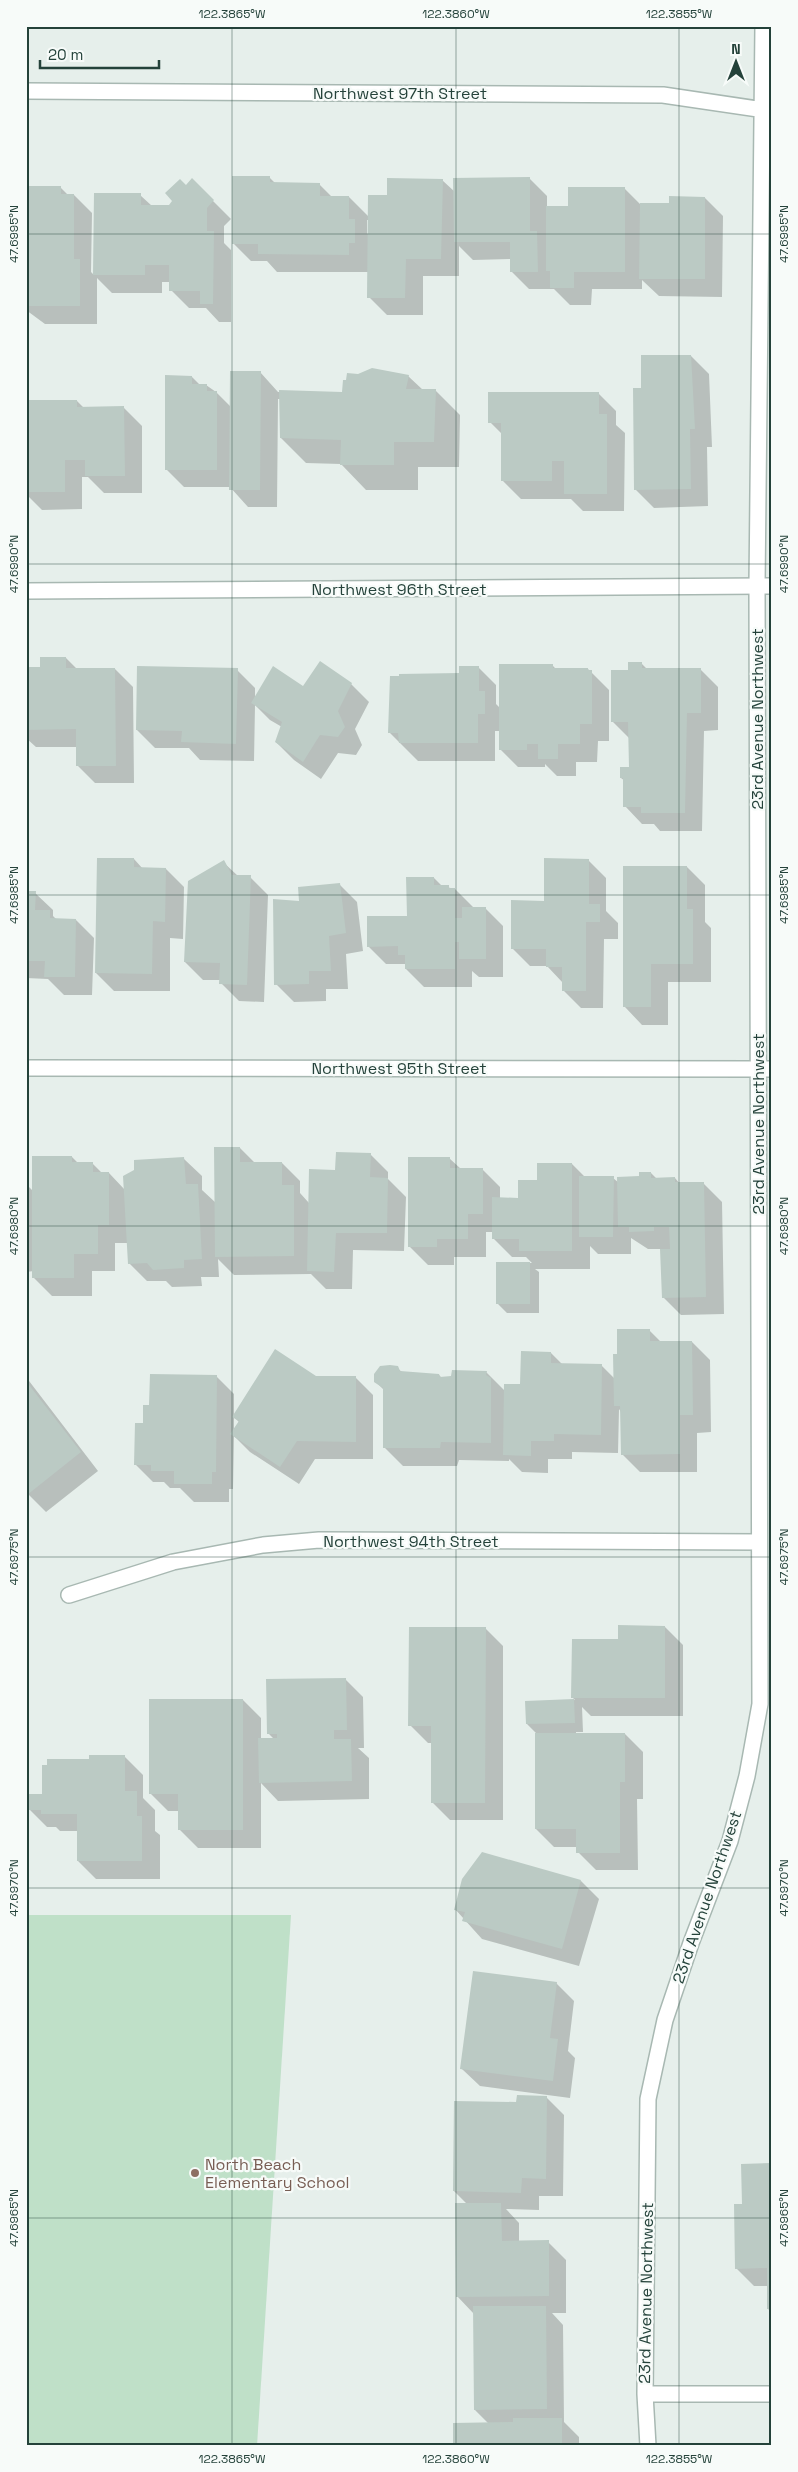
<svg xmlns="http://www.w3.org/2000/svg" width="798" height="2472" viewBox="0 0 798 2472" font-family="'Space Grotesk',sans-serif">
<rect width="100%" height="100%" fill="#e6efeb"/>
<path fill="#bfe0c8" d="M26,1915H291L257,2446H26Z"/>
<path fill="#0003" fill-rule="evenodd" d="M269,177L275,183L319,184L332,197H349L369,217L388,197L442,180L455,192L529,178L547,196V208H570L625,189L640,204H671L705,198L723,216L722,297L659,296L642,280V289H592L591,305H570L554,289H529L511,271V259L473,260L459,246V276H423V315H387L369,297V272H277L267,261H251L233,243ZM367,220H369V235L367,233Z
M192,180L231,219L224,226V243L231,250V322H219L206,308H189L171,290V282H162V293H112L97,278V324H45L26,310V187H60L68,195H74L92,213L91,272L94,275L95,195H140L152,206H170Z
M691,356L709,374L712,447H707L708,506L654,508L636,490L642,389Z
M260,372L278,392L343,393L408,376L423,390H435L460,415L459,467H418V490H366L341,464L306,463L281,438L280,399H278L277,507H248L230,487H184L166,469L192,377L200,385H206L216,392L231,407Z
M598,393L616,411V425L625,433L624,511H583L571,499H521L503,481V435L490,422Z
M77,401L84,408H124L142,426V493H104L88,477H82V509L42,510L26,494V402Z
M66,658L77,669H115L133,687L134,783H95L77,765V747H36L26,738V668H41Z
M642,664L647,669H700L718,687V730L704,731L702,831H660L654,824H642L625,806V781L621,778L630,768V739L612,721L629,671Z
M553,666L556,669H588L609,690V741H598L597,762H576V776H557L545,764V767H518L500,749V731H495V761H418L390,733L460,674L478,667L496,685V704L500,708Z
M237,670L255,688V698L351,684L369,702L355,729L362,745L356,755L338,753L321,779L294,760L276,742L282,727L270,720L255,705L254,761L200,760L189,748H155L137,730Z
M134,859L143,869H166L184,887L183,939L170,938V991H114L96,973Z
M588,860L606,878V911L618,923V939H604L603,1008H581L563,990V983L547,966H530L512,948Z
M223,862L238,876L250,877L268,895L264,1002L239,1001L221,983V980H203L185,962Z
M687,867L705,885V922L711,928V982H668V1025H642L625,1007Z
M434,878L442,886L455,889L473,907L485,908L503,926V977H479L472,971V987H424L406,969V964H386L368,946L408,918Z
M339,884L357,902L363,951L346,954L348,989H326V1001L294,1002L276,984L300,902Z
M26,893H35L53,910V916L57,920H76L94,938L92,995H64L48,979L26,978Z
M240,1148L255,1163H282L300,1181V1193L309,1203L336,1171L370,1154L388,1172V1179L406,1197L404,1251L353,1250L352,1289H326L311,1274L234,1275L218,1259L219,1277H201L202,1286L172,1287L166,1281H147L129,1263L128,1243H115V1271H92V1296H52L34,1278V1271L26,1272V1184L34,1192L72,1157L78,1163H92L102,1173H109L125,1190L184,1159L202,1176V1190L216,1203Z
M449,1158L461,1169H482L500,1187V1198L519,1199L538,1181L572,1164L585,1177L613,1178L619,1183L651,1173L657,1179L675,1178L680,1184H704L722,1202L724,1314L681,1315L663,1297L662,1249H648L631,1238V1254H598L590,1246V1269H535L539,1272V1313H507L498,1304L497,1263H532L526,1257H512L494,1239V1232H486V1257H454V1265H428L410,1247Z
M649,1330L661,1342H692L710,1360L711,1432L697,1433V1472H640L622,1454L621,1412L619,1409L618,1453L572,1452V1459H548V1473L522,1472L509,1459V1461L459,1460L457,1466H403L385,1448L384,1390L375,1381L397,1368L402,1372L439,1375L442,1378L486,1372L505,1391L521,1385L551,1353L562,1364L601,1365L615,1379L618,1355Z
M216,1376L234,1394V1416L316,1377H355L373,1395V1459H315L299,1484L250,1452L234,1436L233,1489H229V1502H194L180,1488H170L164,1482H153L135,1464L144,1424L151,1406ZM234,1417L239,1422L234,1431Z
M26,1377L98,1471L46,1512L26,1492Z
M665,1627L683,1645V1716H591L582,1707L583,1732H576V1734H625L643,1752V1799H637L638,1870H596L578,1852V1847H554L536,1829V1733L527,1724L526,1702L575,1700L573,1698L620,1640Z
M485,1628L503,1646V1820H450L432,1802V1743H428L410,1725Z
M345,1679L363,1697L364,1748H358L369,1758V1799L278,1801L261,1783V1848H198L180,1830V1811H168L150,1793L243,1700L261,1718V1739H274L269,1734Z
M125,1757L143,1775V1798L155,1810V1831L160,1835V1879H96L78,1861V1831H60L56,1827H47L29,1809L43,1795L90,1761Z
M581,1881L599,1899L579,1966L482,1939L455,1909Z
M556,1983L574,2001L568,2051L575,2058L570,2098L480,2086L462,2069Z
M546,2097L564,2115L563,2196H539V2210L506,2209L519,2223V2242H548L566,2260V2313H552L563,2325L564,2422L579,2437V2446H454L489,2424L475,2410L474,2314L457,2296L468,2205L454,2191L517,2103Z
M772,2164V2312L768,2309V2286H754L736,2268L743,2205Z"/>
<path fill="#bbcac4" d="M232,176H270V182L320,183V196H349V219H355V243H349V255L258,254V244H232Z
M530,177V231H537L538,272H510V242H454L453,178Z
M192,178L214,200L207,208V231H214L213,304H200V291H169V265H145V275H93L94,193H141V205H169L172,201L165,193L180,179L186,185Z
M387,178L443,179L441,259H406L405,298H367L368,195H387Z
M26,186H61V194H74V259H80V306H26Z
M568,187H625V272H574V288H550V271H546V206H568Z
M669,196L705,197V279H639L640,203H669Z
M641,355H691L695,429H690L691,489L634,490L633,388H641Z
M372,368L409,375L406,389H436L434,442H394V465H340L341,440L280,438L279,390L342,392L343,380H346L347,373L358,374Z
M230,371H261L260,490H229Z
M165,375L192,376V384H207V391H217V470H165Z
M488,392H599V414H607V494H564V461H552V481H501V423H488Z
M26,400H77V407L124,406L125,476H85V460H65V492H26Z
M40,657H66V668H115L116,766H76V729L26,730V667H40Z
M320,661L352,683L338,711L345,727L338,737L320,735L303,762L275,742L282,722L251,703L273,666L303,686Z
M628,662H642V668H701V713H687L685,813H641V807H623V778H620V767H629L628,722H611V670H628Z
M499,664H553V668H588V670H592V724H580V744H558V759H538V744H527V750H499Z
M137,666L238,668L236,744L181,742L182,731L136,730Z
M459,666H479V691H485V714H478V743H399L398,733H388L390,676H399V674L459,673Z
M97,858H134V867L166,868L165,922L153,921L152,974L95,973Z
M544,858L589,859V904H600V922H586V991H562V967H546V949H511V900L544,901Z
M224,860L232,875H251L247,985L219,984L220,963L184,962L188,881Z
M623,866H687V909H693V964H651V1007H623Z
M406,877H434V885H449V888H455V918H462V907H486V959H459V942H455V969H405V955H398V946L367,947V916H407Z
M340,883L346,933L329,936L331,971H309V984L274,985L273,899L299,901L298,887Z
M26,891H36L35,910H50V918L76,919L75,977H44L45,961H26Z
M214,1147H240V1162H282V1185H294V1256L215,1257Z
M336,1152L371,1153L370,1177L388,1178L387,1233H336L334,1272L307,1271L309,1169L335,1170Z
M32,1156H72V1162H93V1172H109V1225H98V1254H74V1278H32Z
M184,1157L186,1184H198L202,1259L184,1260V1268L153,1270L147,1263L128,1264L123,1176L134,1170V1160Z
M408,1157H450V1168H483V1214H468V1239H437V1247H408Z
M537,1163H572V1251H519V1239H492V1197L518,1198V1180H537Z
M639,1172H651V1178L675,1177V1182H704L706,1297L662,1298L660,1249H670L669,1227H654V1231L629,1232V1227H618L617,1177L639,1176Z
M579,1176H614L613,1237H579Z
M496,1262H530V1304H496Z
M617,1329H650V1341H692L693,1415H680V1454L621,1455L620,1406H614L613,1354H617Z
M275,1349L316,1376H356V1442L297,1441L280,1467L230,1434L239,1421L232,1417Z
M521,1351L551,1352V1363L602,1364L601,1435L554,1434V1441H531V1456L503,1455L504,1384H520Z
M390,1365L398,1366L400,1371L439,1374L440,1377L451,1376L452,1370L487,1371L486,1375L491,1378V1443L441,1442L440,1448H383V1388L374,1382V1374L380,1366Z
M150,1374L217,1375L216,1472H212V1484H174V1471H151V1465H134L135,1423H143V1405H149Z
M26,1381L81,1452L27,1495L26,1494Z
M618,1625L665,1626V1698H571L572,1639H618Z
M409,1627H486L485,1803H431V1726H408Z
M346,1678L347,1730H334V1739H351L352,1781L259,1783L258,1738H277V1734H267L266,1679Z
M149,1699H243V1830H178V1794H149Z
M574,1699L575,1723L526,1724L525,1701Z
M535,1733H625V1782H620V1853H576V1829H535Z
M89,1755H125V1791H137V1816H142V1861H77V1814H41V1810H28L27,1794H42V1765H47V1759H89Z
M482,1852L581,1880L562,1949L462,1921L465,1912L454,1910L462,1879Z
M473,1971L557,1982L550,2038L558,2039L553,2081L460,2069Z
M517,2095L547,2096L546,2179L522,2178L521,2193L453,2191L454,2101L516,2102Z
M772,2163V2309H767V2268L735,2269L734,2204H742L741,2164Z
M455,2203H501L502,2241L549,2240V2296L456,2297Z
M473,2306H546L547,2409L474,2410Z
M513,2418H562V2446H453V2423L513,2422Z"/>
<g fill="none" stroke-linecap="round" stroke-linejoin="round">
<g stroke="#a8b8b2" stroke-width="18">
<path id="minor" d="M26,91L663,95L771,111
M26,1068L772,1069
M69,1595L173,1562L263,1545L319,1540L759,1542
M645,2394H772
M648,2446L645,2394L648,2099L665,2020L691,1943L730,1841L747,1776L760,1704L757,586L763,26"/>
</g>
<g stroke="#a8b8b2" stroke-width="18">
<path id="tertiary" d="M26,591L772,586"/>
</g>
<use href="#minor" stroke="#fff" stroke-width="15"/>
<use href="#tertiary" stroke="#fff" stroke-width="15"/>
</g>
<path fill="none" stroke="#24423a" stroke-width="1" stroke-opacity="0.45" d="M232,26V2446M456,26V2446M679,26V2446M26,234H772M26,564H772M26,895H772M26,1226H772M26,1557H772M26,1888H772M26,2218H772"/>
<circle fill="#8d6e63" stroke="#f7fbf9" stroke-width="2" cx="195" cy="2173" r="5"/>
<g text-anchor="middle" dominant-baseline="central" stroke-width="4.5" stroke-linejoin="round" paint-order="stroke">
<g font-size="16" fill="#24423a" stroke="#f7fbf9">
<text x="400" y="93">Northwest 97th Street</text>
<text x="399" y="589">Northwest 96th Street</text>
<text transform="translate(757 719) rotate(-90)">23rd Avenue Northwest</text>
<text x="399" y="1068">Northwest 95th Street</text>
<text transform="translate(758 1124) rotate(-90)">23rd Avenue Northwest</text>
<text x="411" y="1541">Northwest 94th Street</text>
<text transform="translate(707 1897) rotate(-71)">23rd Avenue Northwest</text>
<text transform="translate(646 2293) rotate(-89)">23rd Avenue Northwest</text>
</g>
<g font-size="16" fill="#785e54" stroke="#f7fbf9" text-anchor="start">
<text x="205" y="2164">North Beach<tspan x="205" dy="18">Elementary School</tspan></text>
</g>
</g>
<rect width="798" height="2472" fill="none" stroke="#f7fbf9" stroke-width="55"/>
<g transform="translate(736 62)" stroke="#f7fbf9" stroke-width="4" paint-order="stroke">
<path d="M0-4L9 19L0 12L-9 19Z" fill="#24423a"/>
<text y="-8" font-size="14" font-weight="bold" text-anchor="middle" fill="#24423a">N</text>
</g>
<path d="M40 60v8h119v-8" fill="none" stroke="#24423a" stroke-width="2.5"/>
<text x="48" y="60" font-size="15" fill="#24423a" stroke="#f7fbf9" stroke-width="4" paint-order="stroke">20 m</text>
<rect x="28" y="28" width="742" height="2416" fill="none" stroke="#24423a" stroke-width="2"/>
<g font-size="12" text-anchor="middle" fill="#24423a">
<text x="232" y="18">122.3865°W</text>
<text x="456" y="18">122.3860°W</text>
<text x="679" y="18">122.3855°W</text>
<text transform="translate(14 234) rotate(-90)" y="4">47.6995°N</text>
<text transform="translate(784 234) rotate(-90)" y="4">47.6995°N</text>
<text transform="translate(14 564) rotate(-90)" y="4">47.6990°N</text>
<text transform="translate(784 564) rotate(-90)" y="4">47.6990°N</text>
<text transform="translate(14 895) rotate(-90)" y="4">47.6985°N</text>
<text transform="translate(784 895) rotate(-90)" y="4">47.6985°N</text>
<text transform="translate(14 1226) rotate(-90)" y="4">47.6980°N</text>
<text transform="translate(784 1226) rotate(-90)" y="4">47.6980°N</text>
<text transform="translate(14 1557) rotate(-90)" y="4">47.6975°N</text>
<text transform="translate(784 1557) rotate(-90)" y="4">47.6975°N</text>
<text transform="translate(14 1888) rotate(-90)" y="4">47.6970°N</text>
<text transform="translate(784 1888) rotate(-90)" y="4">47.6970°N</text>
<text transform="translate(14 2218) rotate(-90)" y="4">47.6965°N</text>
<text transform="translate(784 2218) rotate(-90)" y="4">47.6965°N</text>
<text x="232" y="2463">122.3865°W</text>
<text x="456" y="2463">122.3860°W</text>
<text x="679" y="2463">122.3855°W</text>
</g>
</svg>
